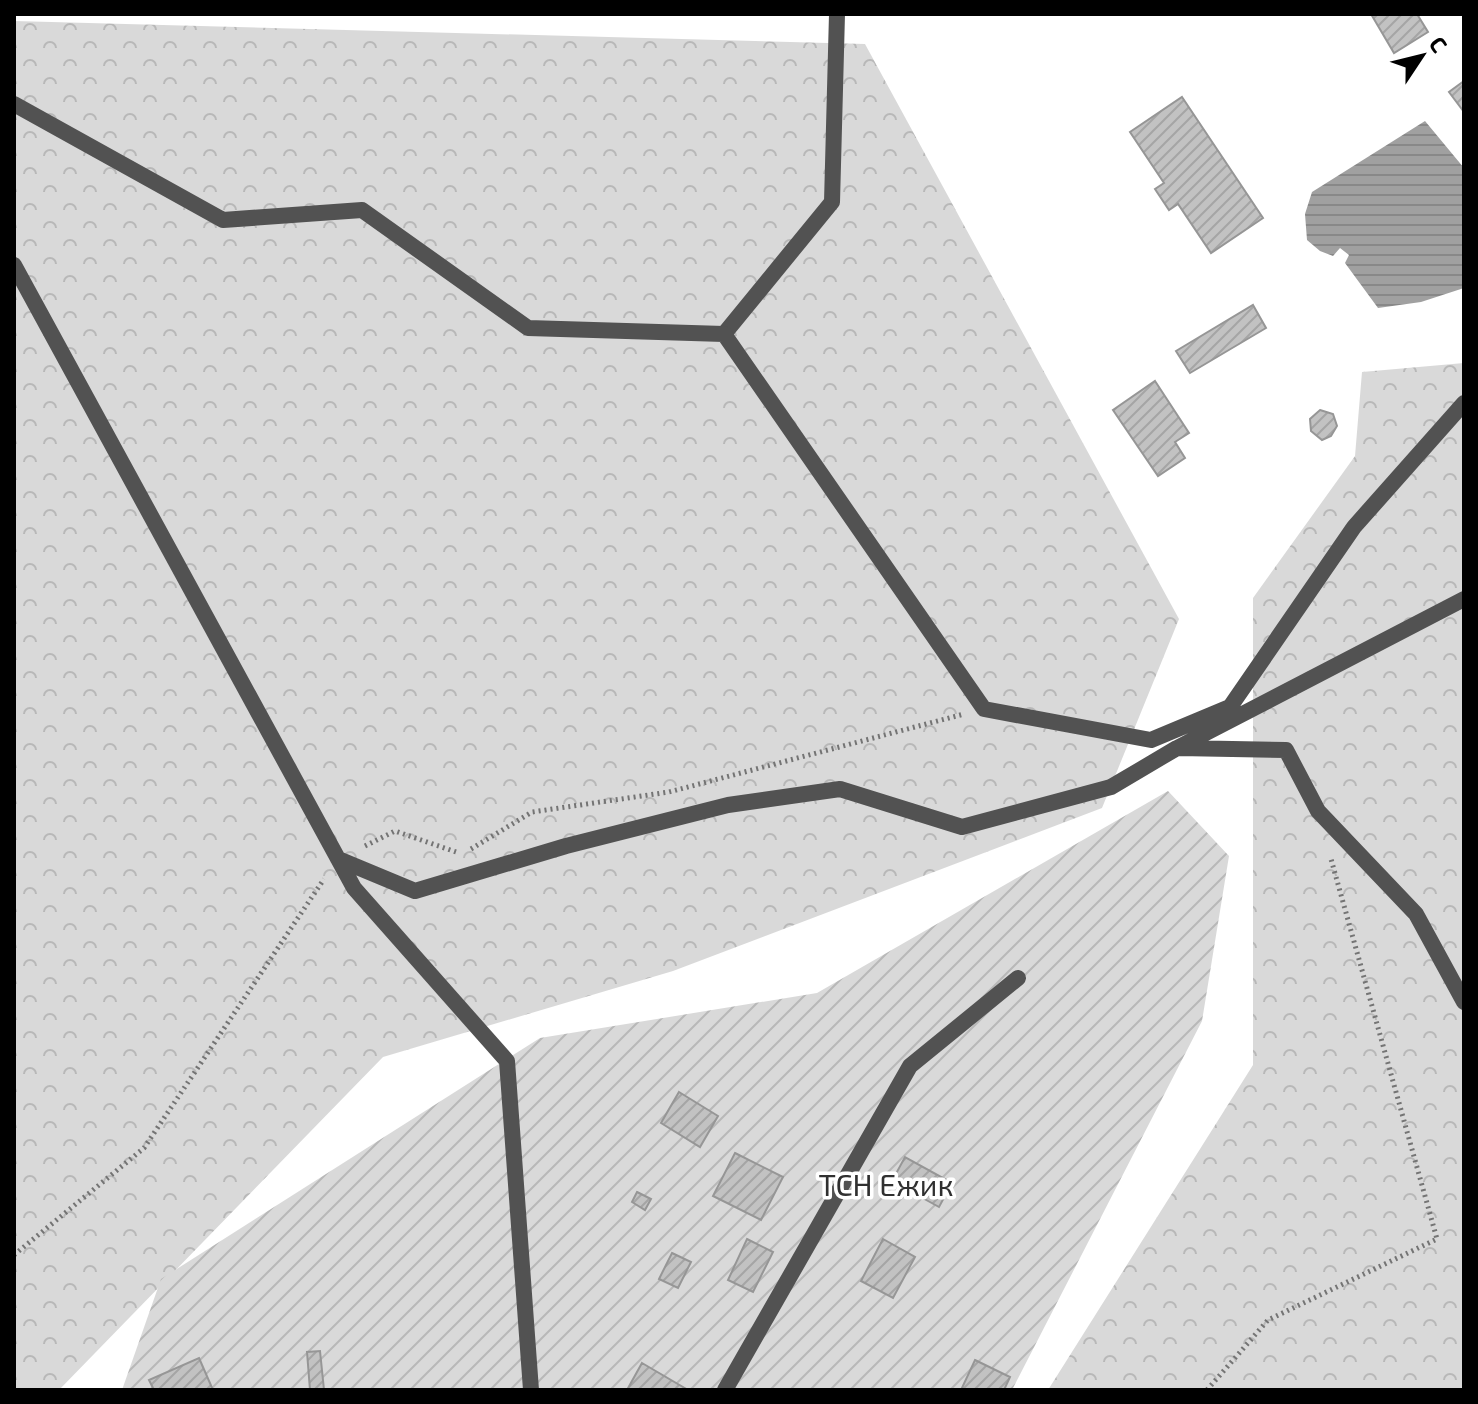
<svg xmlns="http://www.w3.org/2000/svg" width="1478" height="1404" viewBox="0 0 1478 1404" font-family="'Exo 2',sans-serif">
<defs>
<pattern id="forest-crowns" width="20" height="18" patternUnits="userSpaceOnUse" patternTransform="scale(2)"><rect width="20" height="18" fill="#d9d9d9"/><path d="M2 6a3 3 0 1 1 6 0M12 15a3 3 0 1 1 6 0" fill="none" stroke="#b8b8b8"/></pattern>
<pattern id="garden-furrows" width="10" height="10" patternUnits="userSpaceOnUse" patternTransform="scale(2)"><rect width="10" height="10" fill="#d9d9d9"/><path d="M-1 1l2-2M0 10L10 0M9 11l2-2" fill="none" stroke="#b8b8b8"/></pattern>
<pattern id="water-rules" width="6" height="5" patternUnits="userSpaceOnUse" patternTransform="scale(2)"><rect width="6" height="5" fill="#a0a0a0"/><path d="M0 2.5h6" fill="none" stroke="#888"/></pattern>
<pattern id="building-hatch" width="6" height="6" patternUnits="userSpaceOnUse" patternTransform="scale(2)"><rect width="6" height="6" fill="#c2c2c2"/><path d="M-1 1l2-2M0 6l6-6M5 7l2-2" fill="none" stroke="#a5a5a5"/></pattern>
</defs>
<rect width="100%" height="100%" fill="#fff"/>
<path fill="url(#forest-crowns)" d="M14,21L865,44L1179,619L1102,808L673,971L383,1057L59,1390H14Z
M1464,363V1390H1048L1253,1065V598L1355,456L1362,372Z"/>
<path fill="url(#garden-furrows)" d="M1168,791L1229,856L1202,1021L1012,1390H122L161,1279L540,1038L817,993Z"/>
<path fill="url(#water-rules)" d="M1425,121L1464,168V288L1421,302L1378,308L1345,263L1349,255L1340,248L1333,256L1320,251L1307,240L1305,214L1312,192Z"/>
<path fill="url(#building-hatch)" stroke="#969696" stroke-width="2" d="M1371,14H1417L1428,32L1394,53Z
M1464,81V112L1449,92Z
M1182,97L1263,218L1211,253L1178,204L1169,210L1155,189L1164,183L1130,132Z
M1253,305L1266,328L1190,373L1176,351Z
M1155,381L1189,433L1175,442L1185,458L1158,476L1113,410Z
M1320,410L1333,414L1337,426L1331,436L1322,440L1311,431L1310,419Z
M679,1092L718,1116L700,1147L661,1123Z
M735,1153L783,1177L761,1220L713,1196Z
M905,1157L952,1183L939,1207L892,1181Z
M637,1192L651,1199L645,1210L632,1202Z
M747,1239L773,1252L753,1292L728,1280Z
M883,1239L915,1257L893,1298L861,1281Z
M672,1253L691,1262L678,1288L659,1279Z
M320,1351L324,1390H310L307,1352Z
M199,1358L213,1390H154L149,1380Z
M975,1360L1010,1377L1004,1390H961Z
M642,1363L688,1390H627Z"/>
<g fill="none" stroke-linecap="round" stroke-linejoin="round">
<path stroke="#747474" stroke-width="5" stroke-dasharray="2 4" stroke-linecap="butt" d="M365,846L395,831L459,853
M471,849L532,812L669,792L964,714
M14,1255L144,1148L324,879
M1207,1390L1268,1320L1437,1239L1331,859"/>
<path stroke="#525252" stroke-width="16" d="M724,334L832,202L837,14"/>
<path stroke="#525252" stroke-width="16" d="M14,104L223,220L362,210L528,328L724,334L984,709L1151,740L1230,707L1354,527L1464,403
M14,265L354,888L507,1061L531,1390
M1179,748L1286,750L1318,811L1416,914L1464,1002
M338,859L415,891L566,846L728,805L840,789L962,827L1111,787L1177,748L1464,599
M725,1390L910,1066L1018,978"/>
</g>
<g text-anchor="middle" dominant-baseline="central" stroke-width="7" stroke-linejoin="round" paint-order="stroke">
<g font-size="30" fill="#303030" stroke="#fff">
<text x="886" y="1184">ТСН Ежик</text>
</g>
</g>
<rect width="1478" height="1404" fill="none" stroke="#000000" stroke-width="32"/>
<g transform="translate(1422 56) rotate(55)" stroke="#ffffff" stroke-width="6" paint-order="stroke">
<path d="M0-6L14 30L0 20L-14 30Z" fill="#000000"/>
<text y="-12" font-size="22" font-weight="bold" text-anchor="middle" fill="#000000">С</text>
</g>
</svg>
